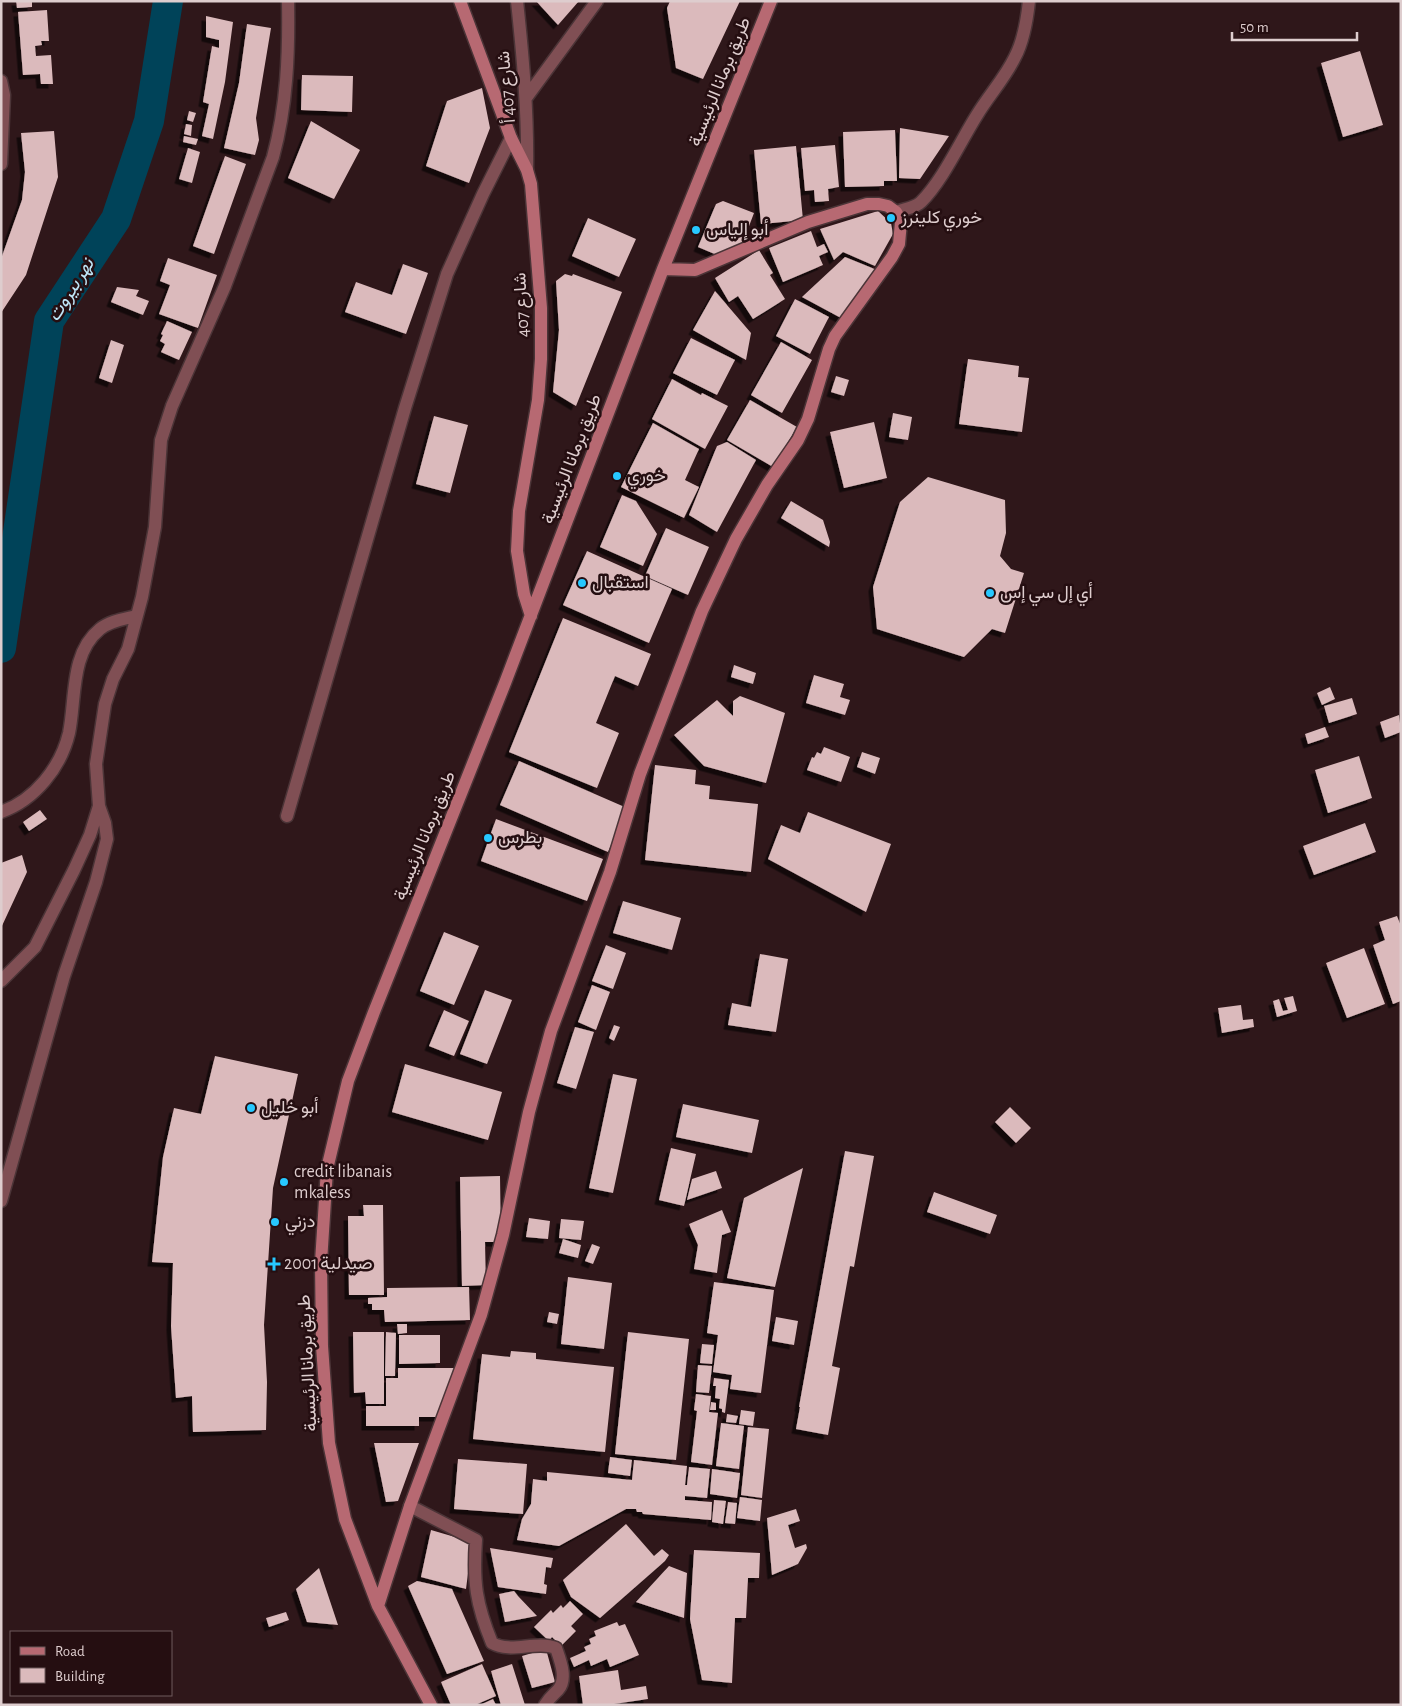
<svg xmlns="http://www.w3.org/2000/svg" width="1402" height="1706" viewBox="0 0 1402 1706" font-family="'Alegreya Sans',Vazirmatn,sans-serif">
<defs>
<filter id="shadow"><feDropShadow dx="-4.5" dy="4.5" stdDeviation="0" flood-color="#0009"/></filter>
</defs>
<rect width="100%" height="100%" fill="#2f171a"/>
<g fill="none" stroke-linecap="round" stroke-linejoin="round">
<path stroke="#004359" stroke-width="30" d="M1,648L49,321L116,219L149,121L168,1"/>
</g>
<path fill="#dbbabc" filter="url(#shadow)" d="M16,1H32V7L17,8Z
M536,1H579L558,25Z
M670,1H740L703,79L676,68L667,8Z
M47,10L49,41H41L42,45L35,46L36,56L51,55L53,84H41L40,74L23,75L18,12Z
M206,16L233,22L225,82L213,139L202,136L209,104L203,102L212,46L219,48V40L206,37Z
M247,24L271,28L256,118L259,140L255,155L224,148L239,83Z
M1360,51L1383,125L1343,137L1321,63Z
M302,75L353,76L352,112L301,110Z
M482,88L490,128L469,183L426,166L447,101Z
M189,111L196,113L193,122L187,120Z
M311,121L360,150L334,199L288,178Z
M186,124L192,125L191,136L184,134Z
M900,128L949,136L920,179L899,178Z
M895,130L897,181H884V186L845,187L843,132Z
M54,131L58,177L26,275L1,313V259L22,200L25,172L21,133Z
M184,136L198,139L196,145L183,142Z
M835,145L839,187L828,189L829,201L815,202L814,190L805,191L801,148Z
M796,146L803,220L761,224L754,150Z
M188,148L200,152L192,183L179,179Z
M225,156L246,164L214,254L193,246Z
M723,201L754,213L743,242L717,255L698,247L716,204Z
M878,211L891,223L893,234L875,266L843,252L834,260L820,229Z
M588,218L636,239L619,277L572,256Z
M811,231L817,247L824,244L828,252L819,256L823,265L783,282L769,248Z
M759,250L773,273L770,275L785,299L753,319L738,296L729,302L715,278Z
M845,257L877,270L841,318L802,297Z
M168,258L217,275L198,328L159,314L170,285L160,281Z
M403,264L428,273L406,334L345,312L356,282L392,295Z
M565,274L572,276L573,274L622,292L576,406L553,392L559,330L556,281Z
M117,287L139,290L136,296L149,301L143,315L111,302Z
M715,291L751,333L746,360L693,330Z
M795,299L829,317L810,354L776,336Z
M167,321L192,332L179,360L161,352L165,344L160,341L163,335L161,334Z
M691,338L735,360L717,395L673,373Z
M111,340L124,345L112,383L99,378Z
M781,342L812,360L782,413L751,395Z
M968,359L1019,366L1018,377L1029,378L1022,432L959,424Z
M836,376L849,380L844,396L831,392Z
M672,379L701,395L702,393L728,406L705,449L652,419Z
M750,400L797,427L773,467L727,440Z
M893,413L912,417L908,440L889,437Z
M434,416L468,425L450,493L416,484Z
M874,422L887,478L844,488L830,432Z
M653,423L699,449L685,480L699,487L684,518L621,487Z
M727,442L756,460L717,532L689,515L717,446Z
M928,477L1005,500L1006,533L1000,556L1011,569L1024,573L1005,633L992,629L964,657L877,629L873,587L900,502Z
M622,495L636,501L657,534L643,566L600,547Z
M791,501L823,520L830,542L829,547L781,518Z
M666,528L709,547L688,595L645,576Z
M587,551L672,589L649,643L563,605Z
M563,618L651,654L638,686L615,676L596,723L619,733L597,788L509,752Z
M734,665L756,673L753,684L731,677Z
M814,675L844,684L840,697L850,700L845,715L806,703Z
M1330,687L1335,699L1322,705L1317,693Z
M740,696L785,713L766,783L704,766L674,735L717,700L733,716V701Z
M1352,698L1357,714L1329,723L1324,706Z
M1399,715L1401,732L1385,738L1380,722Z
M1325,727L1329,737L1308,744L1305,734Z
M824,747L850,757L841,782L807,770L812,757L814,758L817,752L821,754Z
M862,752L880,758L875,774L857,767Z
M1359,756L1372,798L1328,813L1315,770Z
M519,761L627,808L608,852L500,805Z
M655,765L696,770L695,784L710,786L709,799L758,804L751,872L645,860Z
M40,810L47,819L29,831L23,822Z
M808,812L891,844L866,912L768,859L781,825L800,833Z
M496,819L603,859L587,901L481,861Z
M1365,823L1376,852L1314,875L1303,846Z
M22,855L27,872L1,928V863Z
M623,901L681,918L672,950L613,933Z
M1397,916L1401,926V1001L1393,1004L1373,945L1385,940L1379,922Z
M444,932L479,946L454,1005L420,991Z
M606,945L626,953L613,989L592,981Z
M1364,948L1385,1004L1347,1018L1326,963Z
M760,954L788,959L776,1032L728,1025L732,1003L751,1007Z
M592,985L610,992L596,1030L578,1022Z
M485,990L512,1000L487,1064L460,1054Z
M1293,996L1297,1011L1277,1017L1273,1001L1279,999L1283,1011L1288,1010L1284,998Z
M1241,1005L1243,1020L1253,1019L1254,1027L1222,1033L1218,1008Z
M444,1010L469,1021L454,1056L429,1046Z
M614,1025L620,1027L614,1041L609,1038Z
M575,1027L594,1032L576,1089L557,1083Z
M215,1056L298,1074L273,1188L264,1325L267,1382L266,1430L193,1432L192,1396L176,1398L171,1326L173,1263L152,1262L163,1157L174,1108L201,1114Z
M405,1064L502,1092L488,1140L392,1112Z
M613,1074L637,1079L613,1193L589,1188Z
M683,1104L759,1120L752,1153L676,1137Z
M1010,1107L1031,1128L1016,1143L995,1122Z
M671,1148L696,1154L684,1206L659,1200Z
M845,1151L874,1156L854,1267L850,1266L832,1366L840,1368L828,1435L796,1429L800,1407H799Z
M803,1168L775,1287L727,1278L744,1198Z
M716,1171L722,1188L687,1200L692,1179Z
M500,1176L501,1242H485L486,1285L462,1286L460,1177Z
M934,1192L997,1215L990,1234L927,1212Z
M363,1205H383L384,1295H349L348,1216H364Z
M722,1210L731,1232L722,1235L717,1273L694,1269L698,1245L689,1224Z
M529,1218L550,1221L548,1239L526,1237Z
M561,1219L584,1221L581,1240L559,1238Z
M563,1239L581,1245L578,1258L559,1253Z
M592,1244L600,1247L593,1264L585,1261Z
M568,1277L612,1283L604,1349L561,1344Z
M714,1282L774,1290L761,1393L730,1389L732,1375L713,1372L718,1335L707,1333Z
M469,1287L470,1320L385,1322L384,1310H372V1304H368V1298L387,1297V1288Z
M549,1312L559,1314L557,1324L547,1322Z
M776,1317L798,1321L794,1345L772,1341Z
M397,1324H407V1333L398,1334Z
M353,1332H384V1404H366L365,1392L354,1393Z
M386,1332L396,1333L395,1376H385Z
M628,1332L689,1339L676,1460L615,1454Z
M399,1335H440V1363L399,1364Z
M702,1344L714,1345L712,1364L700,1363Z
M511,1351L536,1353V1359L614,1367L605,1452L473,1439L482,1354L510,1357Z
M698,1365L712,1366L709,1393L696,1392Z
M398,1368H456L440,1417H419V1426H366V1406H386V1378H398Z
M714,1378L729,1380L725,1413L722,1412V1409L719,1408L720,1399L715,1398L716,1386H713Z
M696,1394L711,1396L709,1412L718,1413L712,1465L691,1462L697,1411L694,1410Z
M711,1402L716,1403V1410H710Z
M741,1410L755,1412L753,1426L739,1424Z
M727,1414L738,1416L736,1423L726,1422Z
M721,1423L744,1426L739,1469L716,1466Z
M748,1427L769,1429L762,1498L741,1495Z
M374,1443H419L398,1501L386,1502Z
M610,1457L632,1460L630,1476L608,1473Z
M458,1459L527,1464L523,1514L454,1509Z
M634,1460L687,1466L685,1485H687L689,1467L710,1469L707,1498L685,1496V1500L712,1502L711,1520L643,1514L642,1512H637L636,1509H626L559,1546L517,1540L522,1519L531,1504L533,1479L547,1481V1472L632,1480Z
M712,1469L740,1473L737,1498L710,1494Z
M740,1497L762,1500L760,1521L737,1518Z
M714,1500L726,1501L723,1524L712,1522Z
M728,1502L737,1503L735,1524L725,1523Z
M796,1509L800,1521L788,1525L795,1548L806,1544L807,1548L798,1564L772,1575L767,1518Z
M626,1524L654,1556L662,1549L669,1555L665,1561L600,1618L571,1597L563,1580Z
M431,1530L472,1542L466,1589L421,1577Z
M490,1548L553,1558L551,1568L546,1567L544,1584L547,1585L546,1594L498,1587Z
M694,1550L760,1553L759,1578H748L746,1618H735L732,1683L702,1680L690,1619Z
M669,1566L687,1573L684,1618L636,1602Z
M319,1568L338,1625L307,1622L296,1589Z
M417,1581L452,1589L484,1661L447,1674L408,1586Z
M514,1591L518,1596L537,1616L505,1622L499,1594Z
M570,1601L583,1614L571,1626L576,1631L561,1646L552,1637L549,1641L534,1627L551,1610L553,1613L561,1605L563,1608Z
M286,1612L289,1620L269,1627L266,1618Z
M617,1622L619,1626L625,1624L639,1655L610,1667L607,1659L591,1666L589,1660L574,1667L570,1658L586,1651L584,1647L591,1644L589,1639L596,1636L594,1631Z
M546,1649L555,1682L532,1688L522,1656Z
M482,1664L496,1696L475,1705H451L441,1682Z
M512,1664L525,1705H501L491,1671Z
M618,1670L621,1690L646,1686L648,1699L607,1705H583L579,1676Z
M493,1699L496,1705H480Z"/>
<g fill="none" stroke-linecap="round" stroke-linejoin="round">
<g stroke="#4b3437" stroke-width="15">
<path id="street" d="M517,1C523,58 528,113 527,170
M1,81L4,95L1,164
M526,98L597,1
M896,212C904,209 915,208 921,202C943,180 960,142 977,115C989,95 1005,78 1015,57C1024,40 1027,20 1029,1
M1,812C35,800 61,767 69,733C76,699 70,653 100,629C110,621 124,619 136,616
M287,816L405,408L447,274L483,194L511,138
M1,981L35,947L74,870L90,835L99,806
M1,1201L64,976L96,882L107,839L105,823L99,806L96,764L105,704L113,679L128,649L142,597L155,527L161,440L172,406L225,286L273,157C287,106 289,53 288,1
M410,1506L476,1540C473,1582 476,1604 492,1643C512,1654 535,1640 556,1648C560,1660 568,1679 558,1690C552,1696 550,1697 545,1705"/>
</g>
<g stroke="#4b3437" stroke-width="15">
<path id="secondary" d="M460,1L511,138L527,170L531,184L541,308V359L538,400L519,511L517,551L524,594L531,616
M378,1606L410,1506L481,1315L503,1235L529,1112L551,1031L610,872L640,774L702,611L736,539L767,485L798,440L808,419L829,349L835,336L892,257L899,244L901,222L896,212L888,206L879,204H867L808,222L695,270L663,269
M431,1705L378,1606L345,1519L329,1443L322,1346L321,1262L327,1169L348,1081L374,1012L505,683L663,269L771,1"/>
</g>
<use href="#street" stroke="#804f54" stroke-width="12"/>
<use href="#secondary" stroke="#b76972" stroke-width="12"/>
</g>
<g fill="#27c8ff" stroke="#250e11" stroke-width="2">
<circle cx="891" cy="218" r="5"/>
<circle cx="696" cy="230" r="5"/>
<circle cx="617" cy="476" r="5"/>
<circle cx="582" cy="583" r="5"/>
<circle cx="990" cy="593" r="5"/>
<circle cx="488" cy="838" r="5"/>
<circle cx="251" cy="1108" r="5"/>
<circle cx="284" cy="1182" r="5"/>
<circle cx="275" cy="1222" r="5"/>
<path d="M271.5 1256.5h5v5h5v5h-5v5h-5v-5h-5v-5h5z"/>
</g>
<g text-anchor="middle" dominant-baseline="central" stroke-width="5" stroke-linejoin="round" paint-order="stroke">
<g font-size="18" fill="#decdce" stroke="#250e11">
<text transform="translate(720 82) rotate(-68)">طريق برمانا الرئيسية</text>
<text transform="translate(507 87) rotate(-95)">شارع 407 أ</text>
<text transform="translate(522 305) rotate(-93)">شارع 407</text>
<text transform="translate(572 459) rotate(-69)">طريق برمانا الرئيسية</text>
<text transform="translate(425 836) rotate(-68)">طريق برمانا الرئيسية</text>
<text transform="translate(308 1363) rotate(-93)">طريق برمانا الرئيسية</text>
</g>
<g font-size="18" fill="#decdce" stroke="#250e11" text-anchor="start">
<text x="901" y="218">خوري كلينرز</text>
<text x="706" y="230">أبو إلياس</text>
<text x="627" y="476">خوري</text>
<text x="592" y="583">استقبال</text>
<text x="1000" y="593">أي إل سي إس</text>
<text x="498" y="838">بطرس</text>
<text x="261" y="1108">أبو خليل</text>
<text x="294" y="1172">credit libanais<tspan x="294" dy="21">mkaless</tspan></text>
<text x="285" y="1222">دزني</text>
<text x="284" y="1264">صيدلية 2001</text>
</g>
<g font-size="19" font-style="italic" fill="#bfe6f8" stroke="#250e11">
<text transform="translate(71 290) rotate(-58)">نهر بيروت</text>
</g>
</g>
<rect width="1402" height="1706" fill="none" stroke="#decdce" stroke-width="5"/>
<rect x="10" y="1631" width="162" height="65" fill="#250e11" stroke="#6f5a5d"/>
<rect x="20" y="1647" width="25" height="8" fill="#b76972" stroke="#6f5a5d"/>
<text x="55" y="1656" font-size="15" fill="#decdce">Road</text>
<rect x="20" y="1668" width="25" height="15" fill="#dbbabc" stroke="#6f5a5d"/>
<text x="55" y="1681" font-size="15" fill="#decdce">Building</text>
<path d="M1232 32v8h125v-8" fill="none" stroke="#decdce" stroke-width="2.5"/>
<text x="1240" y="32" font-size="15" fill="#decdce" stroke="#250e11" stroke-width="4" paint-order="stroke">50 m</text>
</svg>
